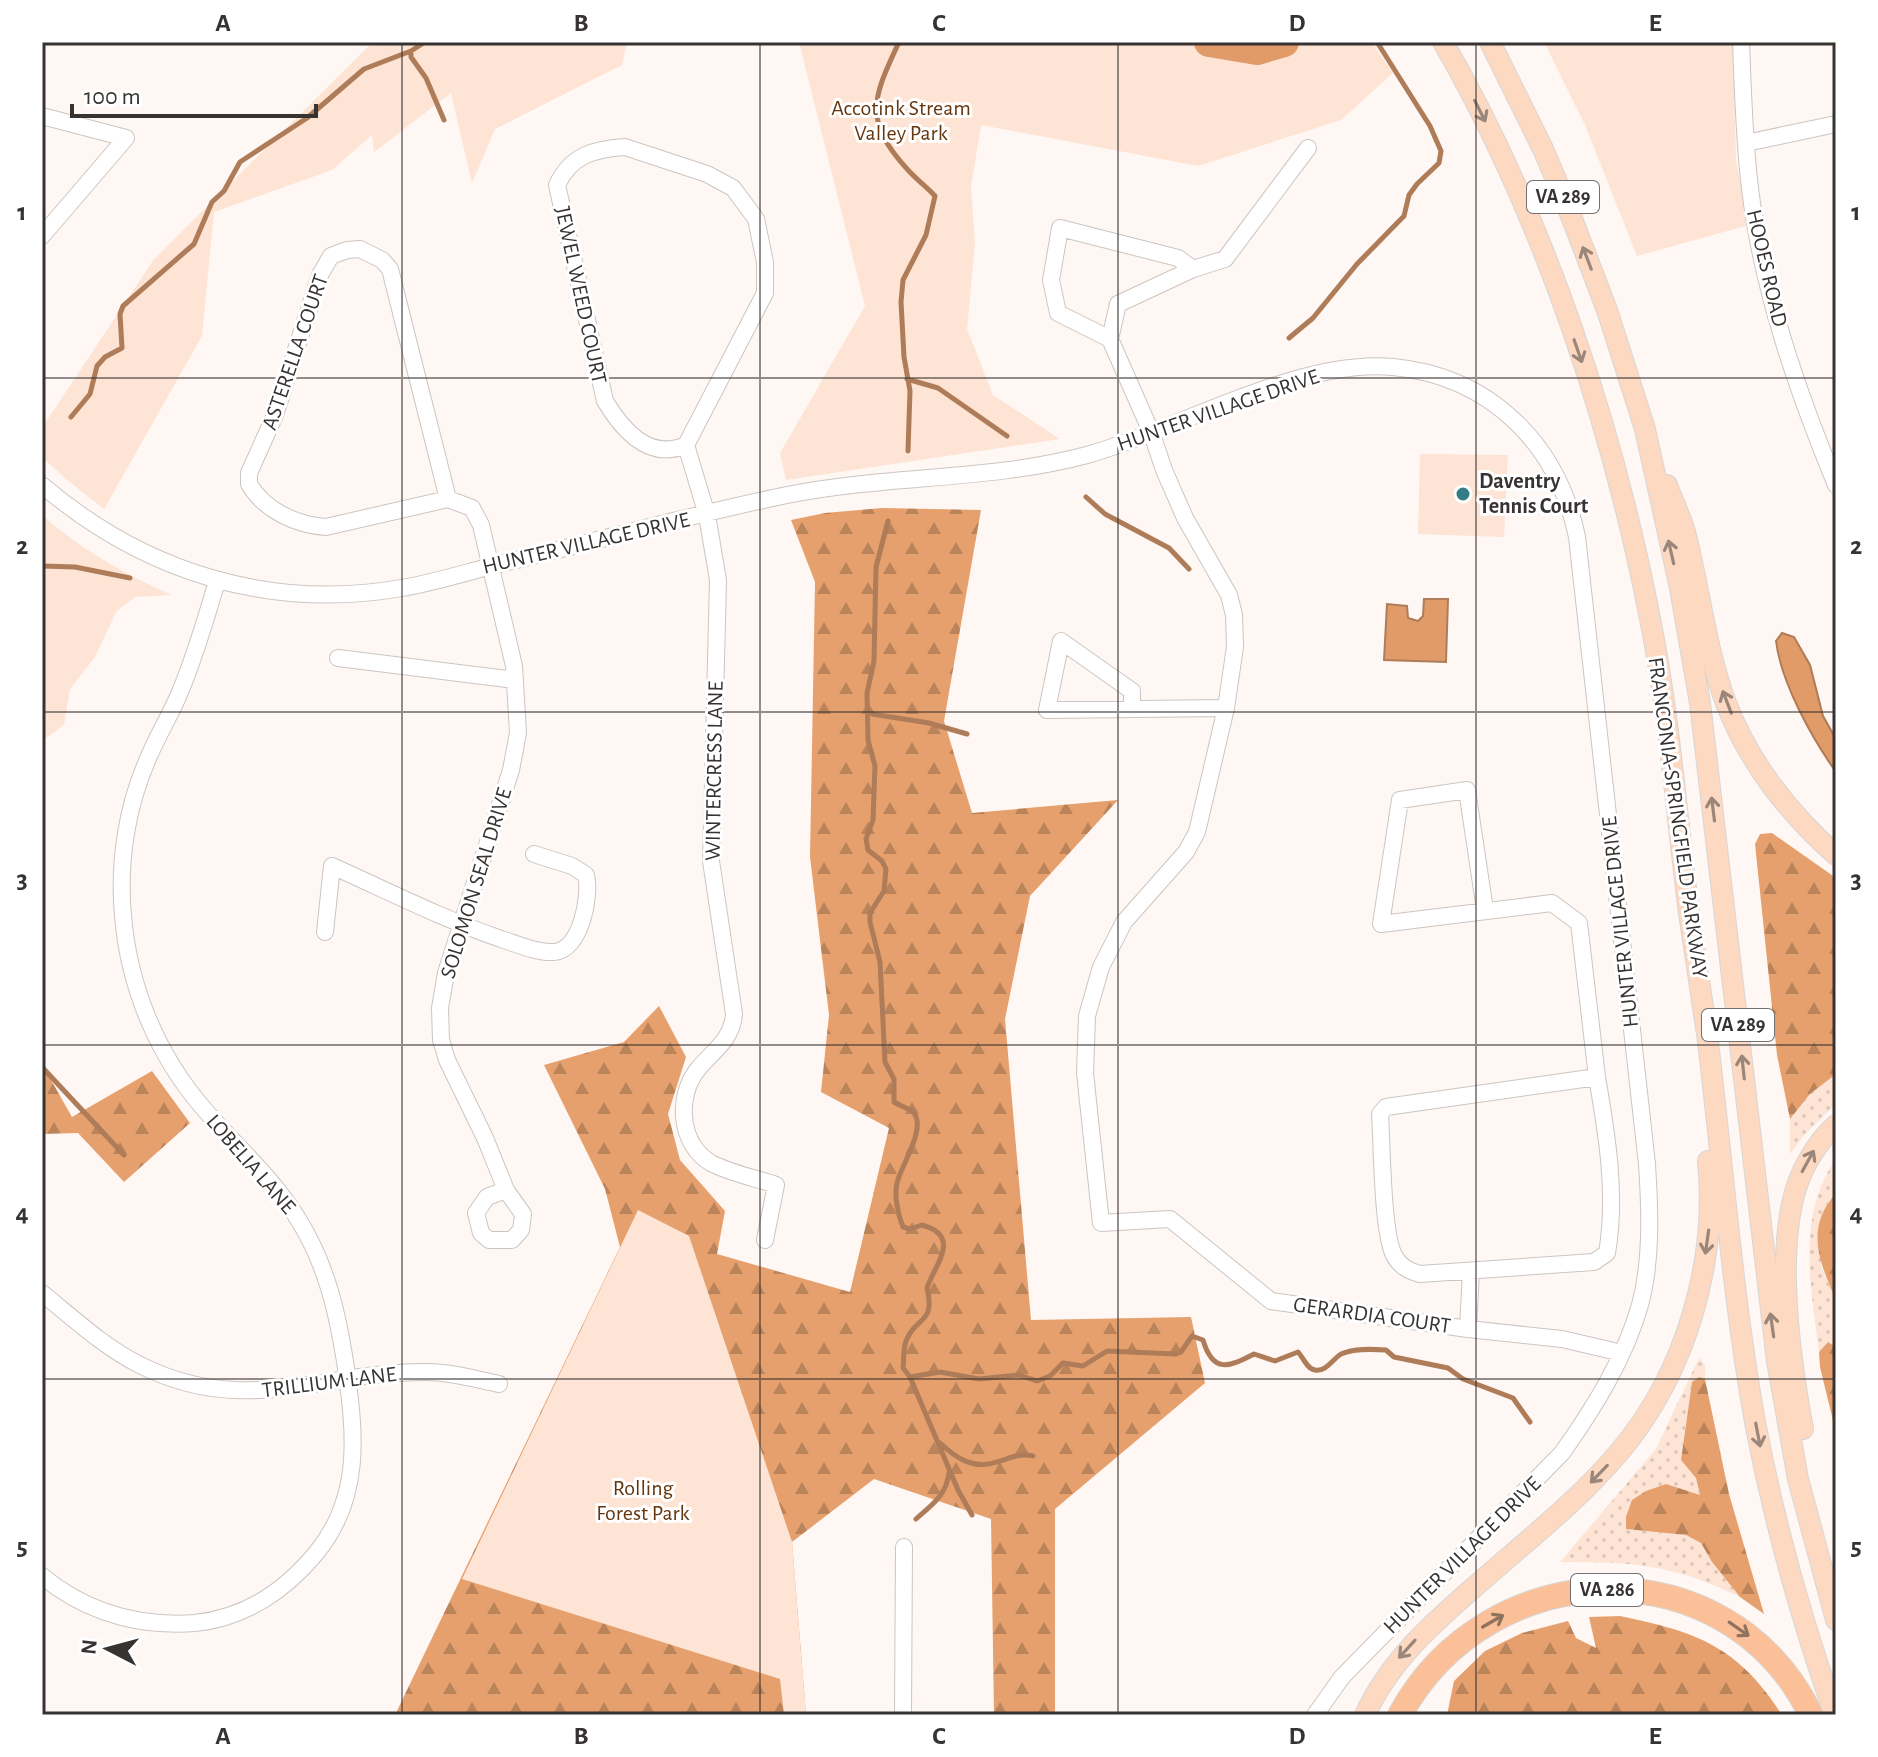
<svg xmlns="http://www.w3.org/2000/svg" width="1878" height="1757" viewBox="0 0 1878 1757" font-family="'Alegreya Sans',sans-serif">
<defs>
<pattern id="grass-dots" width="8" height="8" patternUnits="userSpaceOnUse" patternTransform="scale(2)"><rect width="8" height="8" fill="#fde4d4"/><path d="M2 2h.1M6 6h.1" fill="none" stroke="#d9c4b6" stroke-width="1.8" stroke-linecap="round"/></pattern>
<pattern id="forest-firs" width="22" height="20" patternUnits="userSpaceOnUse" patternTransform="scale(2)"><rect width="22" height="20" fill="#e6a06d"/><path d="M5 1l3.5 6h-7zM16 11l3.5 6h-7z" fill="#bb835a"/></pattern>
</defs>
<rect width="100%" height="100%" fill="#fff7f3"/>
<path fill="url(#grass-dots)" d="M1836,1074V1104L1805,1134L1790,1154V1119L1810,1094Z
M1836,1158V1193L1828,1202L1821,1266L1836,1301V1347L1828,1342L1819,1352C1811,1285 1796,1218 1836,1158Z
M1699,1358L1705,1365V1379L1699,1377L1692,1382L1681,1460L1696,1478L1700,1495L1626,1529L1686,1535L1702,1543L1712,1562L1740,1597C1672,1564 1634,1562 1560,1562L1656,1449Z"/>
<path fill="url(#forest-firs)" d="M882,508L981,510L944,721L972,813L1118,800L1030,896L1005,1019L1031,1320L1191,1317L1205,1383L1055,1509V1715H994L991,1519L874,1479L792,1542L806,1715H395L620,1247L605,1189L544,1065L624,1042L659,1006L686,1057L668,1114L680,1160L725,1211L717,1254L850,1292L889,1128L821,1092L829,1015L810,857L815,582L791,520L825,513Z
M1772,833L1836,878V1074L1810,1094L1790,1119L1777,1055L1755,844L1760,834Z
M42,1064L72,1117L152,1071L190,1123L124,1182L78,1133L42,1134Z
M1836,1193V1301C1820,1262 1804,1229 1836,1193Z
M1828,1342L1836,1347V1433L1820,1367L1819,1352Z
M1699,1377L1705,1379L1729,1494L1764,1614L1740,1597L1712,1562L1701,1543L1686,1535L1626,1529V1517L1632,1500L1646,1491L1666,1484L1700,1495L1696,1478L1681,1460L1692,1382Z
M1620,1616C1697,1632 1738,1646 1782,1715H1447L1454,1681L1485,1651L1522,1633L1568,1621L1576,1638L1596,1648L1589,1617Z"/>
<path fill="#fde4d4" d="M373,42H627L622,65L495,129L472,183L451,93L374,152L372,135L332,170L214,212L202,336L104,509L66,479L42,457V428L154,259Z
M799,42H1372L1393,73L1341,120L1198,166L981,125L971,187L975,243L967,329L993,395L1060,439L786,480L780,453L865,306Z
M1544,42H1733L1736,161L1749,225L1637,256L1585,125Z
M1420,454L1508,455L1504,537L1418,534Z
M42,515C82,550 124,574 172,595L135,597L116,612L95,657L70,689L64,725L42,741Z
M638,1210L689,1236L792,1542L806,1715H784L780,1679L462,1579Z"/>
<path fill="#e19b68" stroke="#ae7c58" stroke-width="2" d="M1424,599H1448L1446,662L1384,660L1387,604L1407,606L1408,618L1418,621L1423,616Z
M1782,633L1794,637L1810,665L1823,716L1836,739V772C1812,738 1781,683 1776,641Z"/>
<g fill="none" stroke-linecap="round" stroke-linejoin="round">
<path stroke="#ae7c58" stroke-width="5" d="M899,42C873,98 862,120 908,170C917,180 927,187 935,196L926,235L903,280L901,302L904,357L910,391L908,451
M411,51V57L426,78L444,120
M1289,338L1313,318L1357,264L1404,216L1409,195L1417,184L1439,163L1441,151L1430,126L1377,42
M907,379L938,388L1007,436
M71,417L90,394L97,366L105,357L122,348L120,314L123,306L194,244L212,202L224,191L240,162L307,118L364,69L411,51L425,42
M1086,497L1105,514L1169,548L1189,569
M888,521L876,567L874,661L867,693L868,740L875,766L873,820L866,839L868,850L882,861L886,869L884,891L870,913V922L880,962L885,1062L894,1079V1102C899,1105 907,1108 912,1111C929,1126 900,1167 897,1183C894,1196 898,1215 903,1227L910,1229L922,1225C963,1236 934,1266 927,1288C936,1325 915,1316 906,1341C903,1350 904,1360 903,1368L910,1377L958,1490L972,1515
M42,566L75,567L130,578
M868,711L872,714L929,723L967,734
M42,1067L124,1155
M910,1377L940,1372L979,1379L1019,1375L1037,1381L1050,1376L1063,1363L1083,1366L1107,1351L1176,1354L1181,1352L1192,1336L1203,1340C1213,1374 1229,1367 1254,1354L1275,1361L1298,1352C1303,1357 1307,1369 1315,1370C1326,1372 1333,1359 1341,1354C1354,1348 1372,1349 1386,1350L1394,1357L1448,1368L1463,1379L1513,1398L1530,1422
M940,1443C956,1458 973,1470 997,1462C1011,1458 1018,1453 1033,1456
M916,1519C933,1504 946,1495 949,1473"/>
<path stroke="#e19b68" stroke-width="30" d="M1209,42L1257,50L1284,42"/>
<g stroke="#ccc5c1" stroke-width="18">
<path id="minor" d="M1741,42C1743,91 1744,140 1750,188C1762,290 1797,390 1836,485
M42,116L126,138L42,236
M1746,143L1836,124
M625,147L707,174L733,188L756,219L765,262V293L686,445C649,461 623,431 605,401L557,185C571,155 594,149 625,147Z
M360,249L382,260L390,269L448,499L326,527C296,525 264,510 249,484V473L275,415L320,275L331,256L347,250Z
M1193,269L1178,258L1060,228L1051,280L1058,313L1110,339L1152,434L1164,470L1185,518L1229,595L1234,615L1235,647L1226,708L1197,832L1186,852L1124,922L1101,967L1087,1016L1085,1073L1101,1223L1170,1219L1271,1301L1468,1329L1562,1339L1622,1353
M1110,339L1118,304L1193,269L1225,259L1308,148
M686,445L707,515L718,580L711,861L734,1014C732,1040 713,1051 698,1069C676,1096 679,1144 711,1163C730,1173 755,1178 776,1185L765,1240
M42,485C144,572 269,611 402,588C438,582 473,570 508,562C601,540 694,514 787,495C886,475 990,481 1087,455C1180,429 1299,358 1393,367C1490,376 1558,444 1577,537L1647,1164C1650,1210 1652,1260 1640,1305C1625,1358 1594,1408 1562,1453L1342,1677L1315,1715
M448,499L472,508L481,525L514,666L518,733L511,770L446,973L440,1008L441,1040L447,1060L485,1138L506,1190L523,1214L521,1230L512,1240H489L481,1233L476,1213L487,1197L506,1190
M338,658L515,680
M1132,709V691L1061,641L1047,710L1226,708
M1485,910L1467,790L1400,800L1381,924L1552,903L1579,923L1597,1077
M325,932L332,866C388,891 443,919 501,939C517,944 537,953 554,952C581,950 591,896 586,875L572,866L534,854
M1597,1077C1607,1135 1617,1195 1607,1253L1594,1262L1420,1274C1409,1271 1401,1267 1395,1257C1382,1237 1382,1142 1380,1114L1386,1107Z
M42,1293C73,1318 104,1347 140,1365C245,1418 322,1371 427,1372C451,1372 475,1379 499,1384
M1468,1329L1471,1271
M42,1576C87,1613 138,1627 195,1623C245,1618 286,1590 317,1552C362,1496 355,1434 346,1368C338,1315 327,1265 298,1219C273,1178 235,1145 204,1109C157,1055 129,987 123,916C118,861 127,804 150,754C159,733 171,714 180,692C195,656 206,619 217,581
M903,1715L904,1547"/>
</g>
<g stroke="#d7d6d6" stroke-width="22">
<path id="major" d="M1443,42C1545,219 1614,429 1652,629C1670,723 1677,819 1689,913C1695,954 1701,994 1707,1034C1723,1163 1732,1294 1755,1422C1774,1522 1801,1619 1835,1715
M1490,42L1543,149L1566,203L1607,310L1645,429L1680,588L1700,703L1777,1361L1798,1479L1836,1620
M1667,485C1673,502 1682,519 1686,536C1700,591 1706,650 1726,703C1748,761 1789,814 1836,855
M1803,1429C1791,1364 1778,1269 1792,1204C1798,1174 1814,1145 1836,1125
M1365,1715C1392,1656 1440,1617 1488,1575C1534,1535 1582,1497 1621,1450C1686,1372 1718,1262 1708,1161"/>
</g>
<g stroke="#d7d6d6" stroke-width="26">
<path id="highway" d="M1400,1715C1488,1552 1728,1544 1811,1715"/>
</g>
<use href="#minor" stroke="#fff" stroke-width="16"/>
<use href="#major" stroke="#fdd9c1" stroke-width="20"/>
<use href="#highway" stroke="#fbc097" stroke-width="24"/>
</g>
<defs><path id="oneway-shaft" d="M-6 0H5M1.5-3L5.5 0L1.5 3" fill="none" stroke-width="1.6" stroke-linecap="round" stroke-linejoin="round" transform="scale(2)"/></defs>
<g stroke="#9a867a">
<use href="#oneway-shaft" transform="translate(1480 111) rotate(63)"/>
<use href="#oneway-shaft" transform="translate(1587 258) rotate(-111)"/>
<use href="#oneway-shaft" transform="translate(1578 351) rotate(71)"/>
<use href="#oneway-shaft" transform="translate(1671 552) rotate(-103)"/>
<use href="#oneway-shaft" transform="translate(1727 702) rotate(-111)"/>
<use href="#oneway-shaft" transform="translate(1713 809) rotate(-97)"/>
<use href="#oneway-shaft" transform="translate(1743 1067) rotate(-96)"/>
<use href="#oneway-shaft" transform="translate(1808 1161) rotate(-61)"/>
<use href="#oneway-shaft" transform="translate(1707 1242) rotate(98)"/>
<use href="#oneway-shaft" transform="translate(1772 1325) rotate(-98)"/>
<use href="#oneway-shaft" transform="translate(1758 1435) rotate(79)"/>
<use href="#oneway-shaft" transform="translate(1599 1474) rotate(134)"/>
<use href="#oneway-shaft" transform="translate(1407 1649) rotate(132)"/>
</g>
<g stroke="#8f725f">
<use href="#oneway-shaft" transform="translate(1493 1621) rotate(-30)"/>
<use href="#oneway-shaft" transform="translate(1739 1629) rotate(35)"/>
</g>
<path fill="none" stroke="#363332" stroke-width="2" stroke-opacity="0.55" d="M402,42V1715M760,42V1715M1118,42V1715M1476,42V1715M42,378H1836M42,712H1836M42,1045H1836M42,1379H1836"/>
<circle fill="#357d86" stroke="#fff" stroke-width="3" cx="1463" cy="494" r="8"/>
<g text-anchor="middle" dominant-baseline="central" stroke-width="6" stroke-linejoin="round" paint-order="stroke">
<g fill="#fff" stroke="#727070" stroke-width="2">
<rect x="1527" y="181" width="72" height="32" rx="6"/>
<rect x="1702" y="1009" width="72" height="32" rx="6"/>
<rect x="1571" y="1574" width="72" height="32" rx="6"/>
</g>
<g font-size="20" font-weight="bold" fill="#363332">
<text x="1563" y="197">VA 289</text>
<text x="1738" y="1025">VA 289</text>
<text x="1607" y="1590">VA 286</text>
</g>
<g font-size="22" fill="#643710" stroke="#fff">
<text x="901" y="108">Accotink Stream<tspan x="901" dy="25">Valley Park</tspan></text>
<text x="643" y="1488">Rolling<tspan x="643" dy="25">Forest Park</tspan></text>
</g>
<g font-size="22" fill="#363332" stroke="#fff">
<text transform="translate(1767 268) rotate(77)">HOOES ROAD</text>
<text transform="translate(581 295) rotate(78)">JEWEL WEED COURT</text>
<text transform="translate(295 352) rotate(-71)">ASTERELLA COURT</text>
<text transform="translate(1218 410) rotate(-19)">HUNTER VILLAGE DRIVE</text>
<text transform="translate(586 543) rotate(-13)">HUNTER VILLAGE DRIVE</text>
<text transform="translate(714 771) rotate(-89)">WINTERCRESS LANE</text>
<text transform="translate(1678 818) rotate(82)">FRANCONIA-SPRINGFIELD PARKWAY</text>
<text transform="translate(476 883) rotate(-73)">SOLOMON SEAL DRIVE</text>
<text transform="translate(1620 922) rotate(-96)">HUNTER VILLAGE DRIVE</text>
<text transform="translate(251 1164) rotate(49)">LOBELIA LANE</text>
<text transform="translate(1372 1315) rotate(8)">GERARDIA COURT</text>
<text transform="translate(329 1382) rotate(-7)">TRILLIUM LANE</text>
<text transform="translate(1462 1555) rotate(-45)">HUNTER VILLAGE DRIVE</text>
</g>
<g font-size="22" font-weight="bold" fill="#363332" stroke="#fff" text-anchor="start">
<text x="1479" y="481">Daventry<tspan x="1479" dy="25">Tennis Court</tspan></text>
</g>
</g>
<rect width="1878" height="1757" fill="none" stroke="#ffffff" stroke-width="88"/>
<g transform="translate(108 1649) rotate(276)" stroke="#ffffff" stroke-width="6" paint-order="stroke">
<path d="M0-6L14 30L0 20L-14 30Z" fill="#363332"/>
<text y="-12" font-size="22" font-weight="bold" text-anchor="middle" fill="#363332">N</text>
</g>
<path d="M72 104v12h244v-12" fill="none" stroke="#363332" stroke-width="4"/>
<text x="84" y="104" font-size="24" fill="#363332" stroke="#ffffff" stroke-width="6" paint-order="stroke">100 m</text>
<rect x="44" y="44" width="1790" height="1669" fill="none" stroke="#363332" stroke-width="3"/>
<g font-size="26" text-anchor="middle" font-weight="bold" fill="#363332">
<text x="223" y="31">A</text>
<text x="581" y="31">B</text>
<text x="939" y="31">C</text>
<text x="1297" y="31">D</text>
<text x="1655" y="31">E</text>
<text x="22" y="220">1</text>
<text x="1856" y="220">1</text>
<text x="22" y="554">2</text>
<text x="1856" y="554">2</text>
<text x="22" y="888">3</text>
<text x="1856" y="888">3</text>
<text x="22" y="1221">4</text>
<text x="1856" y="1221">4</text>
<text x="22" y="1555">5</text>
<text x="1856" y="1555">5</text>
<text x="223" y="1744">A</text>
<text x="581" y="1744">B</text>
<text x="939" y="1744">C</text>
<text x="1297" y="1744">D</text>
<text x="1655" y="1744">E</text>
</g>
</svg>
